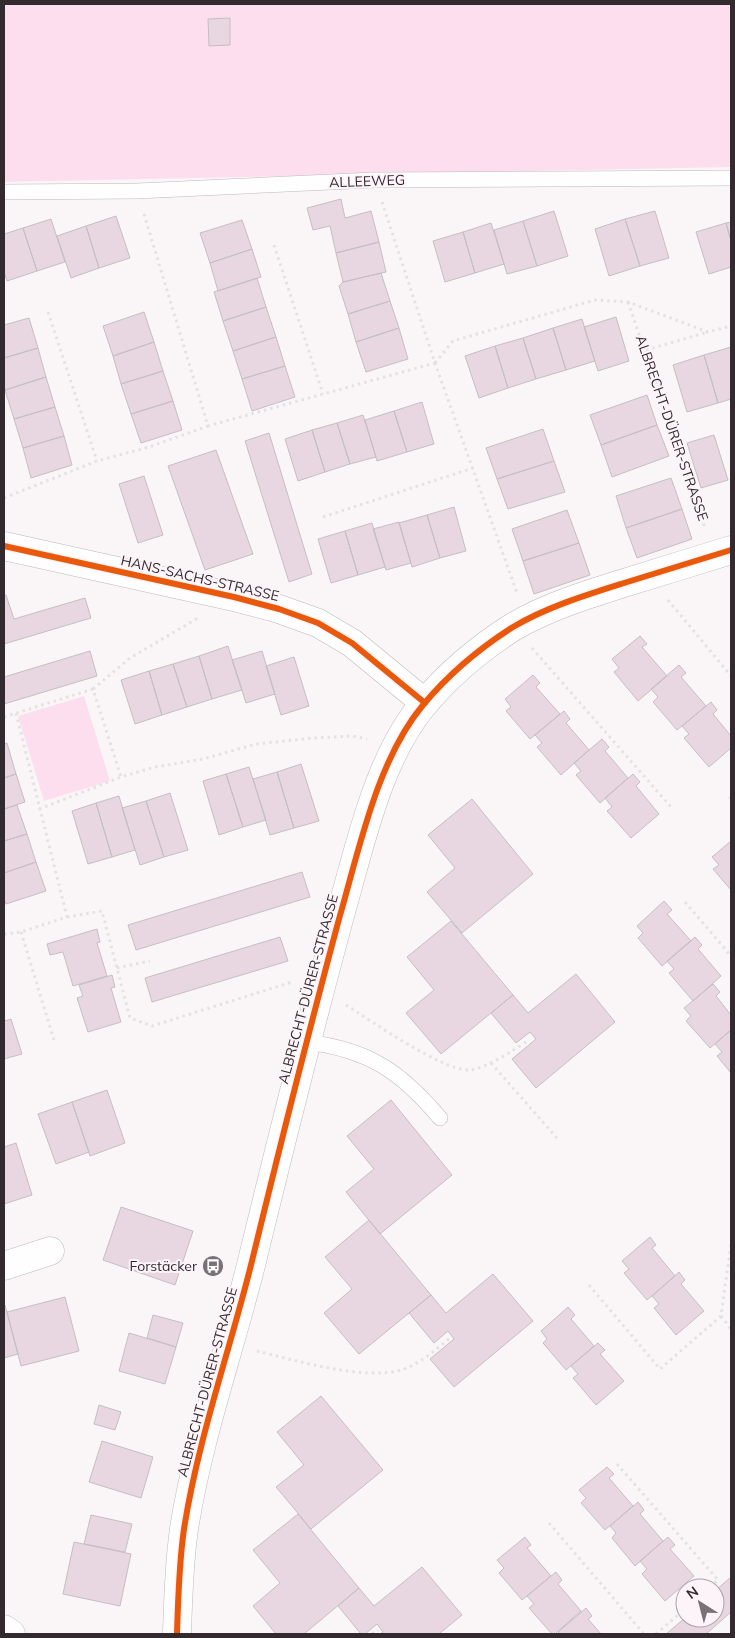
<svg xmlns="http://www.w3.org/2000/svg" width="735" height="1638" viewBox="0 0 735 1638" font-family="Mulish,sans-serif">
<rect width="100%" height="100%" fill="#faf6f8"/>
<path fill="#fddeee" d="M4,4H731V167L4,182Z
M84,696L110,781L44,801L18,716Z"/>
<path fill="#e8d6e0" stroke="#c5bfc2" d="M230,18V45L209,46L208,19Z
M341,199L345,218L371,211L379,242L336,253L330,226L313,230L307,208Z
M554,211L568,256L537,266L523,221Z
M655,211L669,258L640,266L625,219Z
M116,216L130,258L99,268L86,226Z
M51,219L65,262L37,271L23,228Z
M625,219L640,266L609,276L595,229Z
M242,220L252,249L210,263L200,233Z
M523,221L537,266L507,274L494,230Z
M731,222V241L726,223Z
M491,223L504,264L475,273L463,232Z
M726,223L731,241V267L709,274L696,232Z
M86,226L99,268L71,278L57,236Z
M23,228L37,271L7,281L4,272V234Z
M463,232L475,273L445,282L433,241Z
M379,242L386,272L343,282L336,253Z
M252,249L261,277L218,291L210,263Z
M381,273L390,301L348,314L339,286L343,282Z
M257,278L266,307L223,321L214,292Z
M390,301L399,328L356,342L348,314Z
M266,307L276,337L233,351L223,321Z
M144,312L154,342L113,356L103,326Z
M616,317L629,361L598,371L584,327Z
M29,318L38,348L4,358V325Z
M582,319L595,361L566,370L553,328Z
M399,328L408,359L366,372L356,342Z
M553,328L566,370L536,379L523,338Z
M276,337L285,366L242,379L233,351Z
M523,338L536,379L508,388L495,346Z
M154,342L163,371L121,384L113,356Z
M495,346L508,388L479,398L465,356Z
M731,347V399L718,403L704,355Z
M38,348L46,377L5,390L4,384V358Z
M704,355L718,403L687,412L673,365Z
M285,366L295,397L252,411L242,379Z
M163,371L173,401L131,414L121,384Z
M46,377L55,407L14,419L5,390Z
M647,395L657,425L601,445L590,415Z
M173,401L182,430L141,443L131,414Z
M422,402L434,444L407,452L394,411Z
M55,407L64,436L23,448L14,419Z
M394,411L407,452L377,461L365,420Z
M363,415L376,457L350,464L337,423Z
M337,423L350,464L325,472L312,430Z
M657,425L669,456L612,477L601,445Z
M543,429L554,461L497,479L486,448Z
M312,430L325,472L298,481L285,439Z
M269,433L312,574L289,582L245,441Z
M714,435L728,480L701,488L687,443Z
M64,436L72,465L31,478L23,448Z
M216,450L253,554L205,570L168,466Z
M554,461L565,492L508,509L497,479Z
M144,476L163,535L138,543L119,484Z
M671,478L682,509L626,528L616,496Z
M454,507L466,551L440,558L427,515Z
M682,509L692,539L637,558L626,528Z
M567,510L579,543L523,561L512,529Z
M427,515L440,558L412,567L399,523Z
M399,522L411,563L386,570L373,529Z
M372,523L385,567L358,575L345,531Z
M345,531L358,575L331,583L318,539Z
M579,543L590,575L534,594L523,561Z
M6,595L14,619L85,598L91,618L4,644V596Z
M640,636L647,644L642,647L667,676L638,701L614,672L619,668L612,659Z
M228,646L242,690L212,699L199,656Z
M90,651L97,676L4,704V677Z
M262,651L275,694L246,703L232,660Z
M199,656L212,699L187,707L173,664Z
M294,657L309,706L281,715L266,666Z
M173,664L187,707L162,715L149,671Z
M679,665L686,673L681,677L706,706L677,730L653,702L658,697L651,689Z
M149,671L162,715L135,724L121,680Z
M533,675L540,683L536,687L560,714L530,739L506,711L511,707L505,699Z
M711,702L717,710L713,714L731,736V748L709,767L684,738L689,734L682,726Z
M564,711L570,719L566,723L589,750L561,775L537,747L542,743L535,735Z
M602,739L609,747L605,751L628,778L600,803L576,775L581,771L574,763Z
M7,743L16,774L4,778V744Z
M301,764L319,821L294,828L277,772Z
M249,767L266,820L243,827L226,774Z
M277,772L294,828L270,835L253,779Z
M16,774L25,802L4,809V778Z
M226,774L243,827L219,835L203,781Z
M633,774L640,782L636,786L659,814L631,838L607,811L612,807L605,798Z
M170,793L188,850L164,857L146,801Z
M119,796L135,850L112,857L96,803Z
M472,799L533,874L462,933L427,892L455,868L428,835Z
M146,801L164,857L140,865L122,808Z
M96,803L112,857L88,864L72,811Z
M17,805L27,834L4,841V809Z
M27,834L36,862L4,873V841Z
M731,841V890L713,869L719,865L712,857Z
M36,862L46,891L6,904L4,898V873Z
M302,872L310,897L136,950L128,925Z
M664,901L672,910L667,914L691,941L662,966L638,938L643,933L637,926Z
M451,921L513,995L441,1054L406,1013L434,990L407,957Z
M97,929L100,942L97,943L107,976L73,986L63,952L50,955L47,944Z
M280,937L288,961L152,1002L145,978Z
M695,937L702,945L698,949L721,976L693,1001L669,973L674,969L667,961Z
M576,974L615,1022L536,1088L512,1059L536,1039L530,1032L516,1043L491,1013L513,995L528,1013Z
M112,975L115,987L111,988L121,1022L88,1032L77,998L83,996L79,985Z
M713,984L720,992L716,996L731,1015V1030L710,1048L686,1021L691,1016L684,1008Z
M4,1016L5,1021L11,1019L22,1054L4,1059Z
M731,1030V1073L717,1056L722,1052L715,1044Z
M107,1090L125,1143L90,1156L72,1102Z
M391,1100L452,1175L380,1234L346,1192L374,1169L347,1136Z
M72,1102L89,1152L56,1164L38,1114Z
M16,1143L32,1195L4,1204V1147Z
M121,1207L193,1231L175,1285L103,1260Z
M369,1220L431,1295L359,1354L324,1313L352,1289L325,1257Z
M650,1237L656,1245L652,1248L675,1276L647,1300L624,1273L629,1269L622,1261Z
M679,1272L685,1280L681,1284L704,1311L676,1335L654,1308L659,1304L652,1296Z
M493,1274L533,1321L454,1387L430,1359L454,1339L448,1331L434,1343L409,1313L431,1295L446,1313Z
M65,1297L79,1351L21,1366L7,1312Z
M4,1305H5L18,1354L4,1358Z
M568,1307L575,1315L571,1319L594,1346L566,1370L543,1343L547,1339L541,1331Z
M153,1315L183,1323L176,1347L147,1338Z
M129,1333L176,1347L165,1384L119,1371Z
M598,1343L605,1350L600,1354L624,1381L596,1405L573,1378L578,1374L571,1366Z
M321,1396L383,1470L311,1529L276,1487L304,1465L277,1432Z
M99,1405L121,1412L115,1430L94,1424Z
M102,1441L153,1457L141,1498L89,1482Z
M607,1467L614,1474L609,1478L633,1506L605,1530L581,1503L586,1498L579,1490Z
M638,1502L644,1510L640,1514L663,1541L635,1566L612,1538L616,1533L610,1526Z
M298,1514L359,1588L304,1634H276L253,1606L280,1583L253,1550Z
M91,1515L132,1524L125,1552L84,1544Z
M525,1537L531,1545L527,1548L551,1576L522,1600L499,1573L504,1568L497,1560Z
M668,1537L675,1545L670,1549L694,1576L665,1601L642,1574L647,1569L640,1561Z
M74,1542L131,1554L120,1606L63,1594Z
M422,1567L462,1615L439,1634H380L383,1632L377,1624L365,1634H361L338,1606L359,1588L374,1606Z
M556,1572L562,1580L558,1584L581,1611L555,1634H552L529,1608L534,1604L527,1596Z
M731,1577V1612L706,1634H666L685,1618H715V1591Z
M586,1608L592,1616L588,1619L601,1634H560L558,1632Z"/>
<g fill="none" stroke-linecap="round" stroke-linejoin="round">
<g stroke="#beb8ba" stroke-width="16">
<path id="service" d="M4,192L137,191L374,180L731,178
M307,1042C369,1050 400,1071 440,1118"/>
</g>
<g stroke="#beb8ba" stroke-width="29">
<path id="minor" d="M4,546L234,597L279,609L318,623L352,643L425,703
M4,1266L50,1251
M4,1629L11,1634
M177,1634C178,1599 179,1563 184,1529C198,1439 229,1353 251,1265C279,1150 308,1034 339,919C359,850 377,760 423,705C448,675 480,648 513,627C547,607 586,595 624,583C660,572 695,561 731,550"/>
</g>
<path stroke="#e3e2e3" stroke-width="3" stroke-dasharray="2.5 4" stroke-linecap="butt" d="M382,202L435,363L517,593
M144,214L208,426L435,363
M274,245L323,394
M628,302L705,528
M48,312L97,461
M646,350L708,332
M435,363L453,341L595,300L628,302L708,332L731,326
M4,498L97,461L149,447L208,426
M323,517L473,468
M668,600L731,676
M532,648L671,807
M93,689L130,658L198,618
M4,717L93,689L121,777
M731,797L729,799L731,802
M39,809L121,777L155,767L203,759L256,744L313,738L352,736L367,739
M685,902L731,956
M67,917L102,911L130,1018L152,1026L292,982
M21,932L54,1040
M4,934L21,932L67,917L16,713
M117,968L150,961
M346,1005C373,1022 440,1069 468,1070C484,1070 512,1051 526,1042
M491,1063L557,1138
M589,1285L660,1369L721,1316L731,1244
M721,1316L731,1329
M257,1351C294,1360 364,1381 401,1370C420,1364 434,1351 449,1339
M617,1464L718,1580L709,1588
M549,1523L644,1634
M372,1634L378,1630
M656,1634L685,1609"/>
<use href="#service" stroke="#fefefe" stroke-width="15"/>
<use href="#minor" stroke="#fefefe" stroke-width="28"/>
<g stroke="#fcf4f8" stroke-width="9">
<path id="cycleway" d="M4,546L234,597L279,609L318,623L352,643L425,703
M177,1634C178,1599 179,1563 184,1529C198,1439 229,1353 251,1265C279,1150 308,1034 339,919C359,850 377,760 423,705C448,675 480,648 513,627C547,607 586,595 624,583C660,572 695,561 731,550"/>
</g>
<use href="#cycleway" stroke="#e8590c" stroke-width="6"/>
</g>
<defs>
<g id="bus-disc" transform="scale(1.125)"><circle r="9.5" fill="#787175" stroke="#fcf4f8"/><path d="M-5-6H5V4H4V6H2V4H-2V6H-4V4H-5ZM-3.5-4V0h7V-4ZM-3.5 1.2v1.5H-2V1.2ZM2 1.2v1.5H3.5V1.2Z" fill="#fff"/></g>
</defs>
<g fill-rule="evenodd">
<use href="#bus-disc" x="213" y="1266"/>
</g>
<g text-anchor="middle" dominant-baseline="central" stroke-width="4" stroke-linejoin="round" paint-order="stroke">
<g font-size="14" fill="#322a2e" stroke="#fcf4f8">
<text transform="translate(367 181) rotate(-2)">ALLEEWEG</text>
<text transform="translate(672 428) rotate(71)">ALBRECHT-DÜRER-STRASSE</text>
<text transform="translate(200 578) rotate(13)">HANS-SACHS-STRASSE</text>
<text transform="translate(308 989) rotate(-75)">ALBRECHT-DÜRER-STRASSE</text>
<text transform="translate(207 1382) rotate(-75)">ALBRECHT-DÜRER-STRASSE</text>
</g>
<g font-size="14" fill="#322a2e" stroke="#fcf4f8" text-anchor="end">
<text x="197" y="1266">Forstäcker</text>
</g>
</g>
<rect width="735" height="1638" fill="none" stroke="#322a2e" stroke-width="10"/>
<g transform="translate(700 1603) rotate(324)"><circle r="24" fill="#fcf4f8" stroke="#aba3a7"/>
<path d="M0-4L9 19L0 12L-9 19Z" fill="#787175"/>
<text y="-8" font-size="14" font-weight="bold" text-anchor="middle" fill="#322a2e">N</text>
</g>
</svg>
